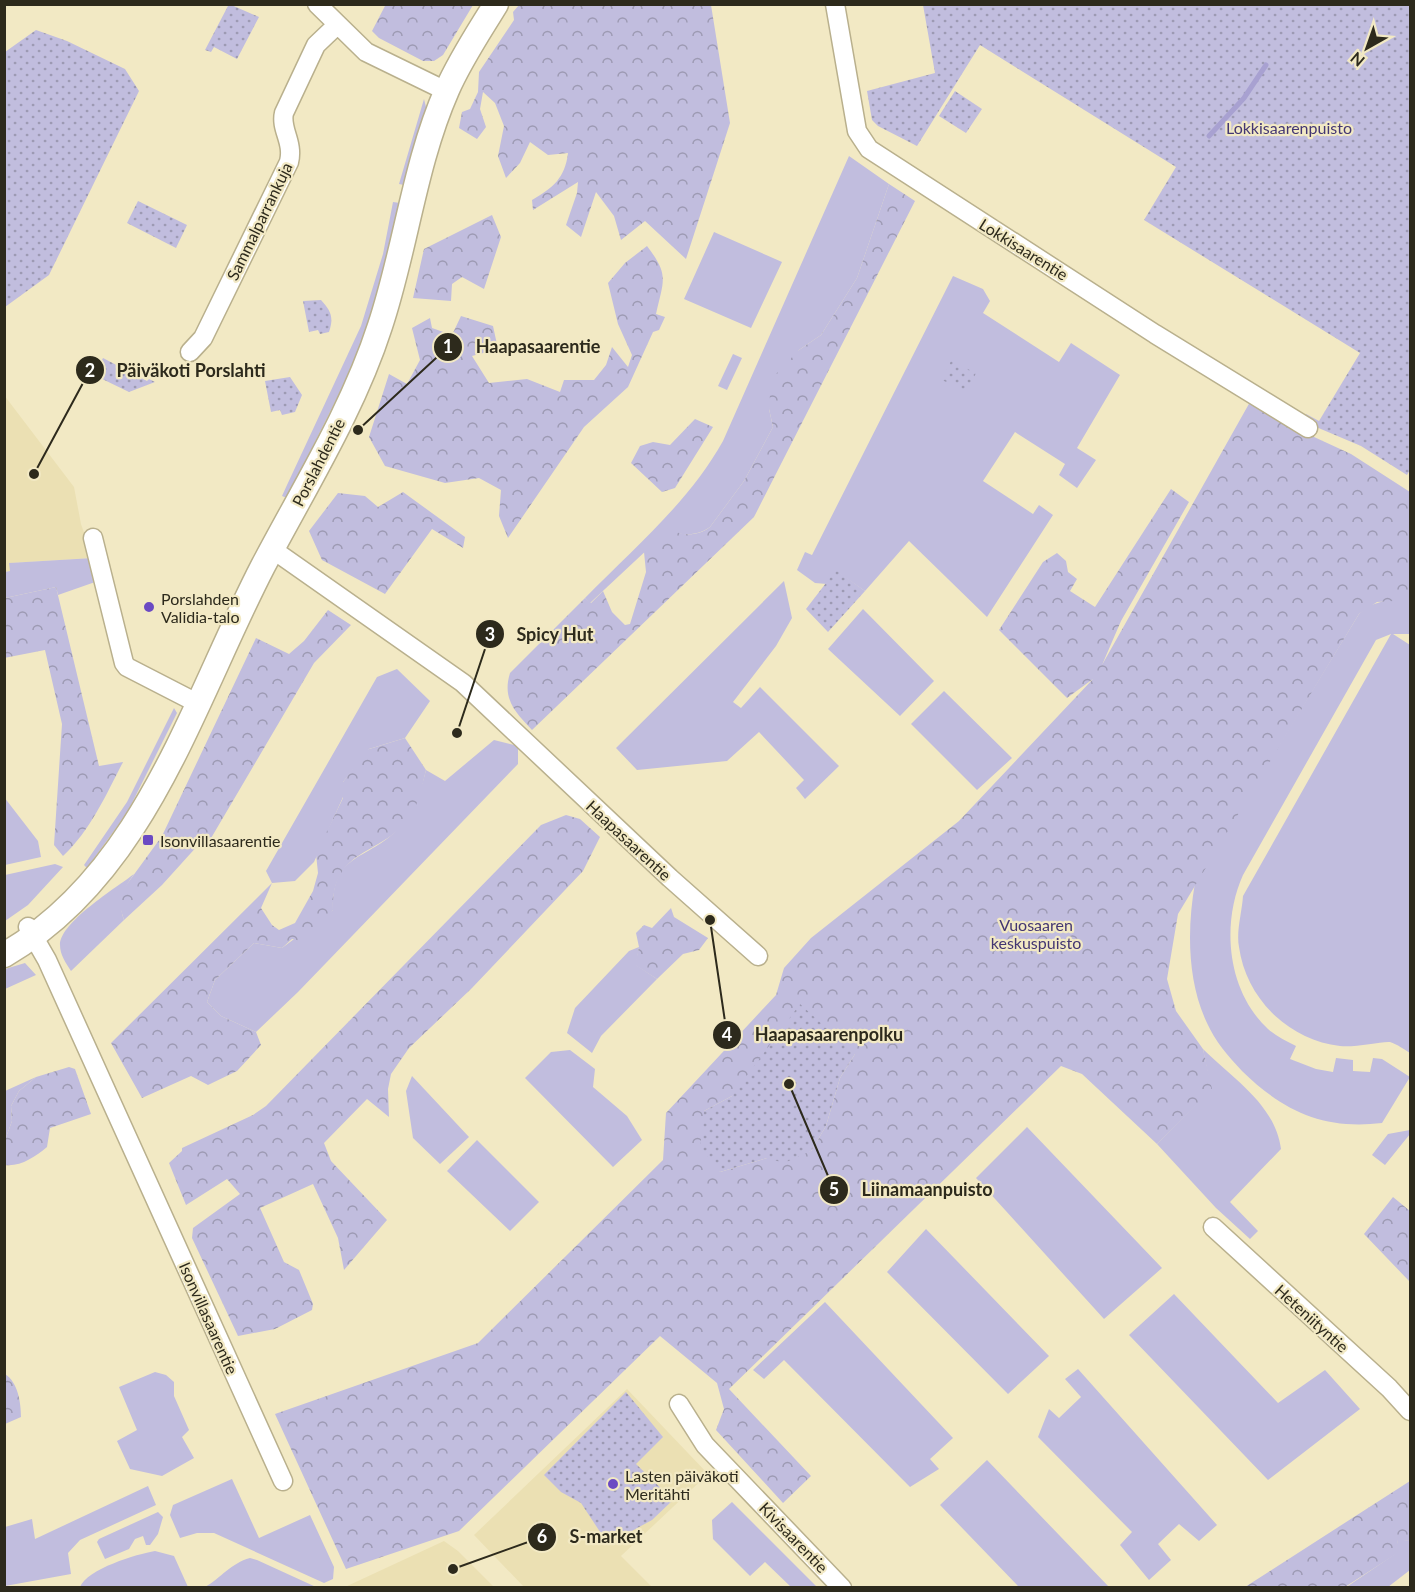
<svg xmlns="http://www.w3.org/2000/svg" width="1415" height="1592" viewBox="0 0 1415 1592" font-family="Lato,sans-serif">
<defs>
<pattern id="forest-crowns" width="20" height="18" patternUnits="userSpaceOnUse" patternTransform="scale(1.5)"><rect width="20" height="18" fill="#c1bdde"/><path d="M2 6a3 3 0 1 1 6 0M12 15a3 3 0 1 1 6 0" fill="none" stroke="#9d9ab3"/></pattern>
<pattern id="park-dots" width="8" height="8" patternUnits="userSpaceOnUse" patternTransform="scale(1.5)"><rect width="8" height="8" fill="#c1bdde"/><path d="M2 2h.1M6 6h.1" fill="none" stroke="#9d9ab3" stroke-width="1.8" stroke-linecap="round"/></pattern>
</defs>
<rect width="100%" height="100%" fill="#f2e9c4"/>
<path fill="#ebe0b3" d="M4,395L74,487L81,524L93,558L10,563V571L5,572Z
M627,1389L708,1474L621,1556L652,1587H524L474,1535Z
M444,1541L458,1551L494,1587H345Z"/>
<path fill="#c1bdde" d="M424,99L427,111L404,185L399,184Z
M849,156L889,184L857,278L821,335L799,350L769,409L773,427L744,481L710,527C699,535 686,536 673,532L650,547L590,603L585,598C634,548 689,502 723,441Z
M393,202L400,203L381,287L356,360L287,498L282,496L287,485L361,326L383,254Z
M714,232L782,262L751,328L684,299Z
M953,276L983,289L990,301L983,313L1059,362L1071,343L1120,375L1077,448L1096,460L1077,488L1059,475L1065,464L1015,432L983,481L1033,514L1039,505L1053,515L987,617L909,541L865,591L836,571L827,584L815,583L797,570L805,552L812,555Z
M733,354L742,358L727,390L718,386Z
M93,558L98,581L58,595L56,587L5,598V572L10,571L9,563Z
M784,581L792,618L776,646L733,702L741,708L760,687L839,766L805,799L796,788L804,780L759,732L727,761L637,770L616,748Z
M1387,600H1410V634H1393L1410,645V1053C1405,1050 1397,1044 1390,1042C1382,1041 1354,1048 1340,1046C1288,1040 1246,998 1239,947C1236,932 1242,912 1243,896L1391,634L1376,640L1243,875C1221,924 1227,991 1268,1029C1276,1036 1286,1041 1296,1046L1290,1059L1316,1069L1333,1072L1336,1058L1353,1060V1071L1370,1072L1373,1058L1382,1059L1410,1077L1382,1123C1323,1130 1283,1111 1242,1071C1228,1056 1215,1041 1207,1023C1187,981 1187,928 1195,883L1359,614L1368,606Z
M863,609L934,681L900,716L828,649Z
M397,669L430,701L405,738L369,749L343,782V797L314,862L295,881L272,883L266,871L377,677Z
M944,691L1012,758L977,790L911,724Z
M174,708L177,713L127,813L87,868L84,865L127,802Z
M494,740L518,746V764L298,992L256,1032L221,1016L207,1002L215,980L254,943L282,948L333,910C332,854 364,861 395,832C412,816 421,791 426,770L445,781Z
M4,797L38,841L41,857L5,865Z
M55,864L63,867L28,905L5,921V875Z
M134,874C123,890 117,900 124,920L71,971C66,963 60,955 60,945C60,922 116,888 134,874Z
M639,947L636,965L657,979L601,1036L592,1053L567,1033L575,1008L629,951Z
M25,963L36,975L5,989V969Z
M1203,1049C1233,1079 1275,1104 1281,1149L1230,1202L1258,1231L1250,1239L1216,1208L1157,1144L1211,1089Z
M570,1050L595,1069L593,1087L627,1116L642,1140L613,1167L525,1078L551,1052Z
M412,1076L469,1137L440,1164L413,1138L406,1091Z
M36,1077L19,1091L11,1106L12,1121L5,1140V1091Z
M1027,1127L1162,1268L1104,1319L976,1178Z
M1410,1130V1134L1385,1165L1372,1155L1388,1134Z
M477,1140L539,1202L510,1231L447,1171Z
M926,1229L1049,1356L1008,1394L887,1272Z
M1174,1294L1278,1403L1325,1370L1360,1409L1268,1480L1129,1335Z
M825,1302L953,1438L930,1459L939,1469L910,1487L784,1360L764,1379L753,1370Z
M1078,1369L1217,1525L1199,1541L1179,1524L1158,1544L1171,1560L1149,1580L1120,1545L1132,1532L1038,1437L1049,1409L1059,1418L1081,1397L1065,1379Z
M155,1372L166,1375L174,1382V1396L189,1430L182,1437L194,1458L162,1476L130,1469L117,1441L137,1430L119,1387Z
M987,1460L1109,1587H1019L940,1505Z
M232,1479L259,1538L310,1515L334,1567L333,1579L324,1583L214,1533H197L180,1538L170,1515L173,1505Z
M148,1486L156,1505L80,1540L68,1553L71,1574L5,1586V1527L32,1519L35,1539Z
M732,1502L817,1587H791L765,1562L750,1576L713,1539L712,1520Z
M158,1512L163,1517L158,1534L150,1545H146L143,1536L135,1539L129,1549L105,1559L97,1542L99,1539Z
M1398,1539L1410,1541V1570L1388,1587L1345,1588L1395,1554Z
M155,1551L174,1556L188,1587H80C87,1569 137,1554 155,1551Z
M250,1558L257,1560L316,1587H205C221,1578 231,1563 250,1558Z"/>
<path fill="url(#forest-crowns)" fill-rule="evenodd" d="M386,4H473V5L443,55L434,61H423L379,38L372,31Z
M519,5H711L730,123L686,259L645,221L621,240L614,216L596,192L581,237L566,225L577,193L578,182L533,210L532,200C553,188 565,178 568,153L548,155L530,142L520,163L506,178L498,156L504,126L495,103L483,92L480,109L486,127L477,139L459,128L462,112L470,109L478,92L479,72L514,20L513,12Z
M889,184L915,201L754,517L532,730C515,712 502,699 510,673L585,598L591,603L603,591L612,612L625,625L630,624L646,572L644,552L668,528C682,537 698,536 710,527L744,481L773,427L769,409L771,379L799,350L821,335L857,278Z
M492,215L501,237L484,289L462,277L452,284L451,301L413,298L424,249Z
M647,246C669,275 664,279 656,314L665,317L659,330L653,332L628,387L584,427L508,538L499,516L501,490L479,478L445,483L385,466L369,437L389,374L407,384L420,360L412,328L430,318L432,328L452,335L461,316L493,326L498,349L472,356L489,383L527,379L560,392L564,380H594L606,365L612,347L628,367L632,355L618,324L608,283L625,263Z
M1250,402L1275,419L1351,454L1410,492V600L1377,602L1359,614L1178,914L1167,979L1176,1011L1203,1049L1212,1089L1157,1144L1082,1074L1061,1066L729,1389L811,1476L783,1503L716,1430L724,1409L717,1383L660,1336L459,1531L346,1569L275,1414L478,1343L663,1160L666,1113L776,995L784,968L811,938L959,821L1093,679L1067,698L999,630L1043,562L1057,553L1066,561L1068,572L1077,579L1070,591L1095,607L1171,489L1189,502L1121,621L1102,665ZM855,1054L840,1078L826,1126L811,1151L767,1158L720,1172L704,1111L732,1096Z
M695,419L713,427L675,488L662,492L631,463L640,446L653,442L670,445Z
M403,492L465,537L463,548L432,529L385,594L322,560L309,531L338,493L365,496L378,507Z
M56,587L99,766L123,762C106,795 90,831 63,856L54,845L62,724L45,650L4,658L5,598Z
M328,610L351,625L314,663L207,845L200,843L162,885L124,920L120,907L122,891L162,836L256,638L289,654L304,641Z
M405,738L426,770C422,786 419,804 409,818C380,857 332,847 333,910L306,942L292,939L282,948L254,943L215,980L207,1002L221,1016L256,1032L261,1045L237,1071L208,1085L191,1076L142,1098L111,1043L272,883L261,908L272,925L279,930L295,923L313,891L318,873L316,854L343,798V782L366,750Z
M566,815L580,819L600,837L583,871L472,988L409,1048L391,1074L388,1089L389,1117L367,1099L324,1143L331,1161L387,1220L344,1270L338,1238L313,1184L260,1208L284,1262L299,1270L313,1304L312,1310L275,1329L238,1336L192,1238L193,1228L240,1194L227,1179L186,1205L169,1163L182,1151V1148L253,1115L266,1106L541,825Z
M671,908L674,917L708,938L699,950L683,954L657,979L635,965L639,947L636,933L644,925L652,928Z
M69,1067L75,1069L91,1114L50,1128L47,1147C35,1157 20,1167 5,1165V1140L12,1121L11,1106L19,1091L36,1077Z
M1393,1197L1410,1211V1282L1364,1234Z
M5,1374C18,1382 21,1403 21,1417L5,1424Z
M1410,1481V1541L1398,1540L1396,1554L1345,1587H1245Z"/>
<path fill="url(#park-dots)" d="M229,4L259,17L237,59L214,47L211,52L205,50Z
M923,5H1410V470L1407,475L1361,446L1302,421L1306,414L1319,421L1360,353L1144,220L1176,167L980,45L917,146L878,126L872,120L867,91L935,73Z
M36,30L67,41L125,69L139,91L49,275L5,307V52Z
M955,91L982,109L966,133L939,116Z
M138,201L187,225L176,248L127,223Z
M321,300C331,311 334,317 329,332L320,334L318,330L309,332L303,301Z
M103,358L147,381L149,379L155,382L129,392L94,375Z
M951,361L976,373L967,392L942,380Z
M290,377L302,395L295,412L282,415L280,410L271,412L265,381Z
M836,570L865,591L828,632L806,609Z
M800,1004L855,1054L840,1078L826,1126L811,1151L784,1163L767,1158L720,1172L700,1148L704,1111L732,1096Z
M626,1392L663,1437L636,1464L673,1500L652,1520L608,1544L581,1503L561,1492L544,1475Z"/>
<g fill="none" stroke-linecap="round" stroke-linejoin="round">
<path stroke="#a8a1d1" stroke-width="5" d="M1209,136L1244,98L1266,65"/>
<g stroke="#b9b08d" stroke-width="21">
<path id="minor" d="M317,4L366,52L446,91
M835,4L857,131L869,149L1155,334L1308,428
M190,352L203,338L289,162C294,142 280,129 284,113L316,45L337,25
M93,538L124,663L127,667L197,703
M272,549L463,683L670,878L758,956
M28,927L47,960L283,1481
M1213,1227L1389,1388L1410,1411
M679,1404L705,1445L842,1588"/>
</g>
<g stroke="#b9b08d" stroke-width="27">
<path id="tertiary" d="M4,955C145,874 192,703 263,566C304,488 353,410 380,326C406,248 414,165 447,90C460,60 479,32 496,4"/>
</g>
<use href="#minor" stroke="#fff" stroke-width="18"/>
<use href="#tertiary" stroke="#fff" stroke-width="24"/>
</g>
<g fill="#6b4ac3" stroke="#f2e9c4" stroke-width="2">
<circle cx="149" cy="607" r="6"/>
<rect x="142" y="834" width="12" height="12" rx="3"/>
<circle cx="613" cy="1484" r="6"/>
</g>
<g text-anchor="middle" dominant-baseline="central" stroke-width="4.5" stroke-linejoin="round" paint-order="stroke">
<g font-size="16" fill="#433672" stroke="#f2e9c4">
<text x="1289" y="127">Lokkisaarenpuisto</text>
<text x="1036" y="924">Vuosaaren<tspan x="1036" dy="18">keskuspuisto</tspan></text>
</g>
<g font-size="16" fill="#2d2a1c" stroke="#f2e9c4">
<text transform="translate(259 221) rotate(-64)">Sammalparrankuja</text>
<text transform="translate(1024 249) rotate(32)">Lokkisaarentie</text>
<text transform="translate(318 462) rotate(-63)">Porslahdentie</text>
<text transform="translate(629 840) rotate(43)">Haapasaarentie</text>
<text transform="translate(209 1318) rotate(66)">Isonvillasaarentie</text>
<text transform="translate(1312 1318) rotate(42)">Heteniityntie</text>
<text transform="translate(794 1537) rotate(46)">Kivisaarentie</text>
</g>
<g font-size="16" fill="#2d2a1c" stroke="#f2e9c4" text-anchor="start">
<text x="161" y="598">Porslahden<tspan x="161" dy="18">Validia-talo</tspan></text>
<text x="160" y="840">Isonvillasaarentie</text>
<text x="625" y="1475">Lasten päiväkoti<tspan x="625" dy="18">Meritähti</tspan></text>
</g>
</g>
<path fill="none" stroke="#2d2a1c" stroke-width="2" d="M358 430L448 347M34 474L90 370M457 733L490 634M710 920L727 1035M789 1084L834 1190M453 1569L542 1537"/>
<g fill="#2d2a1c" stroke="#f2e9c4" stroke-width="2">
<circle cx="358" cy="430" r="6"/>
<circle cx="34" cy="474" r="6"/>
<circle cx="457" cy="733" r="6"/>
<circle cx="710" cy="920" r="6"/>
<circle cx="789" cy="1084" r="6"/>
<circle cx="453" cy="1569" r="6"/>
<circle cx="448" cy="347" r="15"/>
<circle cx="90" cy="370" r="15"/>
<circle cx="490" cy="634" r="15"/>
<circle cx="727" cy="1035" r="15"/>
<circle cx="834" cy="1190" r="15"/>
<circle cx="542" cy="1537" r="15"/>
</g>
<g font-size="18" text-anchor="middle" font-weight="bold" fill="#fff">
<text x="448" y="353">1</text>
<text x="90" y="377">2</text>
<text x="490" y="641">3</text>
<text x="727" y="1041">4</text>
<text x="834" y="1196">5</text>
<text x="542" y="1543">6</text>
</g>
<g font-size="18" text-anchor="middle" font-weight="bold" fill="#2d2a1c" stroke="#f2e9c4" stroke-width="4.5" stroke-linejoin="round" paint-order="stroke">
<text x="538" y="353">Haapasaarentie</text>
<text x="191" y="377">Päiväkoti Porslahti</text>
<text x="555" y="641">Spicy Hut</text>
<text x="829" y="1041">Haapasaarenpolku</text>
<text x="927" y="1196">Liinamaanpuisto</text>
<text x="606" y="1543">S-market</text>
</g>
<rect width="1415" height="1592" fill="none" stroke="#2d2a1c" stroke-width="12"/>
<g transform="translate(1367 48) rotate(220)" stroke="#f2e9c4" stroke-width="4.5" paint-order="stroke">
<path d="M0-4.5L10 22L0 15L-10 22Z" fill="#2d2a1c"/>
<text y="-9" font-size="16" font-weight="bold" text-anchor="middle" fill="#2d2a1c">N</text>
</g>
</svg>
